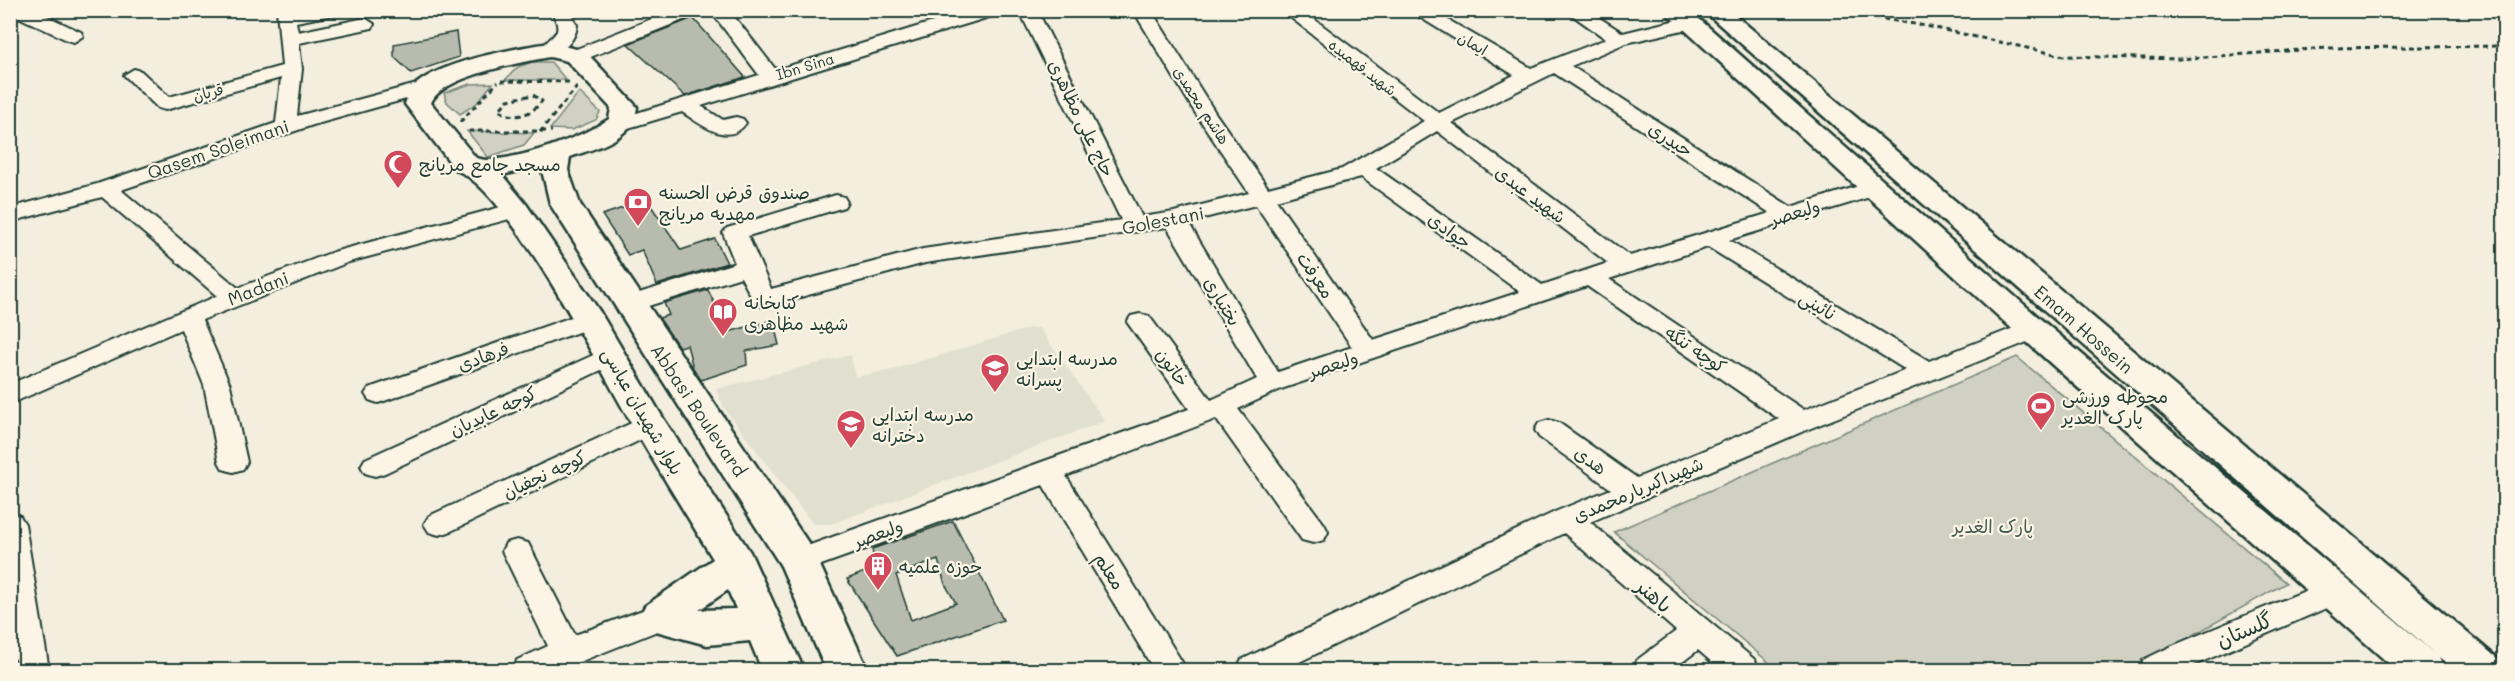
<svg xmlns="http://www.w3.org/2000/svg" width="2515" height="681" viewBox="0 0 2515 681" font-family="Mali,'Playpen Sans Arabic',sans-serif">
<rect width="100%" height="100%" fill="#f3eede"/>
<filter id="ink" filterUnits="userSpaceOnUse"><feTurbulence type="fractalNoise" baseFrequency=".0167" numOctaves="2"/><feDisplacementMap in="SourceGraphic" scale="12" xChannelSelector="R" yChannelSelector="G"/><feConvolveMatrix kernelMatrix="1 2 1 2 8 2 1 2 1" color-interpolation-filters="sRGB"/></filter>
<g filter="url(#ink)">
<path fill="#e1dfd0" d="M1030,328H1039L1105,421L831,524H813L724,408L716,389L851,355L855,377L892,370Z"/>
<path fill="#d0d1c2" stroke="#78877b" stroke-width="1.5" d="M532,62H551L566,80H505L518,67Z
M493,83L476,104L460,114L447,102L444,93L470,84Z
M579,92L600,112L596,120L572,130L550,129Z
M467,131L534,133L524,145L488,157Z
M2017,357L2286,583L2131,670H1778L1614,532Z"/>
<path fill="#b8bcae" stroke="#1f3d34" stroke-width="1.5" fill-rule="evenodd" d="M693,18L745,77L685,96L628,44Z
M456,32L459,57L411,73L394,57V44Z
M647,200L681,250L715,239L727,263L657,285L642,250L628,255L602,215Z
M708,290L728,332L773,320L779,345L746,351L747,365L701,380L693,368L687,345L679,347L659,318L669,315L664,303Z
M953,521L1003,620L897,656L847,579L875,568L872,549ZM938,560L945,584L956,603L911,620L896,575Z"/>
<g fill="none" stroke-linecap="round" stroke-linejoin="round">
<g stroke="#1f3d34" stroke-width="4">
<path id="minor" d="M10,10H34L81,32L83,36L74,42L67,40L12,14Z
M277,10H341L338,14L296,22L298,32L365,18L374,24L372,28L299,43L302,69L297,116L428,81L435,83L438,87L435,91L313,125L121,190L238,288L333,252L516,203L524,205L527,210L524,215L349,262L202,320L230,385L247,462L243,469L233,472L223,469L219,462L204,385L181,329L10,404V384L217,296L102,197L10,222V208L97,184L276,123L281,78L165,110L158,108L124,75L134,69L141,71L169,97L282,66Z
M551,10H569L577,25C576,39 564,52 550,56L540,50C554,31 565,36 551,10Z
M674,10H701L698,14L583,60L576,62L566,56L569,52Z
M710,10H729L776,70L972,10H1002L999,14L701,106L723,120L736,117L743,119L746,123C729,148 699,123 682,112L618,131L611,129L608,125L611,121L759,75Z
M1019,10H1037L1142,217L1174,212L1249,193L1196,114L1133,10H1151L1216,114L1268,188L1342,169L1424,121L1281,10H1302L1439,113L1514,75L1408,10H1431L1531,68L1606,39L1565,10H1587L1623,33L1689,17L1696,19L1698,23L1696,27L1626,43L1571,66L1791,207L1875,181L1883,183L1886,188L1883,193L1729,240L1929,361L2024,324L2033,322L2042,324L2046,330L2042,336L1811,428L1590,522L1755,660L1759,670H1721L1698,650L1672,670H1633L1637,660L1676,631L1564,533L1283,670H1237L1241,660L1557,511L1611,489L1539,437L1535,430L1539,423L1549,420L1559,423L1637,478L1779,419L1587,286L1281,389L1238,409L1324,524L1328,532L1324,540L1313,543L1302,540L1216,419L1066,476L1187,670H1154L1043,485L810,569L799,573L788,569L784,561L788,553L1189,409L1127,322L1131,316L1140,314L1149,316L1211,400L1257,379L1167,227L925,263L764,307L755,304L741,277L629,312L620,309L617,304L620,299L735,263L723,233L727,228L836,195L844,197L847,202L844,207L748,236L771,289L923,249L1121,220ZM1554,73L1770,213L1630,256L1452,123ZM1437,131L1608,263L1542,285L1376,168ZM1361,177L1520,292L1373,340L1276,200ZM1256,205L1352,347L1278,372L1188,222ZM1708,247L1906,370L1804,410L1609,279Z
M589,311L598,313L602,319L598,325L387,400L378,403L369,400L365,394L369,388Z
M611,347L620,349L624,355L620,361L385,473L375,476L365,473L361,466L365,459Z
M649,415L659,417L663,424L659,431L449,532L439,535L429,532L424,524L429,516Z
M10,513L20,516L25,524L49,670H17L10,628Z
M517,540L528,543L575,635L659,604L670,608L675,617L670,626L559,670H513L517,660L548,646L502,551L506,543Z
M2334,579L2345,582L2349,591L2345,600L2183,670H2139L2143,660L2172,646Z"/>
</g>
<g stroke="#1f3d34" stroke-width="5">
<path id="major" d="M1663,10H1689L2045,323L2435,654L1703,10H1729L2497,658L2503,670H2454L2439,658L2445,670H2396L2021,337Z
M550,43L585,51L637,107C634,139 596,148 570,157L568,170L580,204L813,550L868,670H826L781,566L550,204L541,166L502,175L526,204L600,312L663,418L750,552L804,670H762L750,641L707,645L645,628L639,617L645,606L713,559C686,514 659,471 633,426C601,372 509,189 456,170L405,104C407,98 409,92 413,87C438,62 515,48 550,43ZM550,57L567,61L611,108L609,119C579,139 521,159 485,160L476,158L431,103C441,76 523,62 550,57ZM728,590L736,609L699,610Z"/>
</g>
<path stroke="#1f3d34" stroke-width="3" stroke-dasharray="5 4" stroke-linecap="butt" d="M1830,10L1926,26L2064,56L2179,59L2327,48L2504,46
M1751,13L1788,10
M501,81L569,82
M533,95L542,101C532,115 513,121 499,110L508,100Z
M460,122L498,82
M469,131H552
M540,132L577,87"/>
<use href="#minor" fill="#fcf5e5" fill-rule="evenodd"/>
<use href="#major" fill="#fcf5e5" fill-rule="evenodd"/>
</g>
</g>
<defs>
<g id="mosque-pin" transform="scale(1.5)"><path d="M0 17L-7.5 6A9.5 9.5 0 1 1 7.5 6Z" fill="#d1495b" stroke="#fcf5e5"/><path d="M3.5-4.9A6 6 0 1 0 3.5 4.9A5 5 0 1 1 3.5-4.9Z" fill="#fff"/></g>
<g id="bank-pin" transform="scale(1.5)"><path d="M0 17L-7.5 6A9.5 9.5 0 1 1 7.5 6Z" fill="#d1495b" stroke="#fcf5e5"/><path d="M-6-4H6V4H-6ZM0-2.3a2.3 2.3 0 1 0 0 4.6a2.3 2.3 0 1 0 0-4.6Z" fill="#fff"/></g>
<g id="library-pin" transform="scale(1.5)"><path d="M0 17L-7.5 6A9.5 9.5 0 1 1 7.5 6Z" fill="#d1495b" stroke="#fcf5e5"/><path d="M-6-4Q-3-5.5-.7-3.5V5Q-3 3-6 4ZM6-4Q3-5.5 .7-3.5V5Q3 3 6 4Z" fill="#fff"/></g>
<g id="school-pin" transform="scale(1.5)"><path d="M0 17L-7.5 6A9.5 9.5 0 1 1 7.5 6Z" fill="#d1495b" stroke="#fcf5e5"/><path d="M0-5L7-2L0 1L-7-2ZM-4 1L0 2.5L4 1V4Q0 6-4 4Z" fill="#fff"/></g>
<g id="stadium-pin" transform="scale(1.5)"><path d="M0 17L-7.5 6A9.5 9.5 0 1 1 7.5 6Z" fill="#d1495b" stroke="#fcf5e5"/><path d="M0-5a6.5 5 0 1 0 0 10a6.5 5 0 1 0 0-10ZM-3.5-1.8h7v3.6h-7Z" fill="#fff"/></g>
<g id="building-pin" transform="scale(1.5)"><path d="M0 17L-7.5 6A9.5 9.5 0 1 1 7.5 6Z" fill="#d1495b" stroke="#fcf5e5"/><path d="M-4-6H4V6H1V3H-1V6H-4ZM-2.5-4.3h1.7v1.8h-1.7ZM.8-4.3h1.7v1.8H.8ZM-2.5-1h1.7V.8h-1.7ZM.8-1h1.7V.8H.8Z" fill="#fff"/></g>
</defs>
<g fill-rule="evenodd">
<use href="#mosque-pin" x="398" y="164"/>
<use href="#bank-pin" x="638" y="202"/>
<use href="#library-pin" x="723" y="312"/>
<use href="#school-pin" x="995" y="368"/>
<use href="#stadium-pin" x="2041" y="406"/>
<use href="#school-pin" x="851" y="424"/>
<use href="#building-pin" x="878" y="566"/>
</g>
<g text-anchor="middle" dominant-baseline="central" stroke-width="4.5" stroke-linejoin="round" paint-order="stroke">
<g font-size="15" fill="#1f3d34" stroke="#fcf5e5">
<text transform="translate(1473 43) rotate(30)">ایمان</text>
<text transform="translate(805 66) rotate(-17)">Ibn Sina</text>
<text transform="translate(1363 67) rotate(38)">شهید فهمیده</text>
<text transform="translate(208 92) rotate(-15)">قربان</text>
<text transform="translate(1202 105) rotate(57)">هاشم محمدی</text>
</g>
<g font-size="18" fill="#1f3d34" stroke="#fcf5e5">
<text transform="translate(1082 118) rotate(64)">حاج علی مظاهری</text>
<text transform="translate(1671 139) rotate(33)">حیدری</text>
<text transform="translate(218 149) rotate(-19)">Qasem Soleimani</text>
<text transform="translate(1531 194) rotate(37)">شهید عبدی</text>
<text transform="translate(1795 212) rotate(-17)">ولیعصر</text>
<text transform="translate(1163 220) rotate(-11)">Golestani</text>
<text transform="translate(1450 230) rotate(36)">جوادی</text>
<text transform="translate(1316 275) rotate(56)">معرفت</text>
<text transform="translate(258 288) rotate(-21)">Madani</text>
<text transform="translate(1223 301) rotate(59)">بختیاری</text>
<text transform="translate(1818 305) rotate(31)">نائینی</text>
<text transform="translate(2084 329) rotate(41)">Emam Hossein</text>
<text transform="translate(1696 349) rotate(34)">کوچه تنگه</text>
<text transform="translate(483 356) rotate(-20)">فرهادی</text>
<text transform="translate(1333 364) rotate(-18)">ولیعصر</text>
<text transform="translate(1173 367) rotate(54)">خاتون</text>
<text transform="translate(699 410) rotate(56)">Abbasi Boulevard</text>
<text transform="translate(493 411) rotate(-25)">کوجه عابدیان</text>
<text transform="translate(643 411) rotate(60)">بلوار شهیدان عباسی</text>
<text transform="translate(1591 460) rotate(36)">هدی</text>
<text transform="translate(544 474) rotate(-25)">کوچه نجفیان</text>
<text transform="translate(1638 489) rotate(-23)">شهیداکبریارمحمدی</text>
<text transform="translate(878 533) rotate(-20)">ولیعصر</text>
<text transform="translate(1110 571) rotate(58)">معلم</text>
</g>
<g font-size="18" fill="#1f3d34" stroke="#fcf5e5" text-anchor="start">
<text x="419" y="164">مسجد جامع مریانج</text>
<text x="659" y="192">صندوق قرض الحسنه<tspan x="659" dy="21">مهدیه مریانج</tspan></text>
<text x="744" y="302">کتابخانه<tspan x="744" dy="21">شهید مظاهری</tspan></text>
<text x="1016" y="358">مدرسه ابتدایی<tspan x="1016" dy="21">پسرانه</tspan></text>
<text x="2062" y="396">محوطه ورزشی<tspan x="2062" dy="21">پارک الغدیر</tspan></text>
<text x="872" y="414">مدرسه ابتدایی<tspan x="872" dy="21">دخترانه</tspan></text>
<text x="899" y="566">حوزه علمیه</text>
</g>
<g font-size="18" fill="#425b50" stroke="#fcf5e5">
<text x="1993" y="526">پارک الغدیر</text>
</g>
<g font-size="21" fill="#1f3d34" stroke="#fcf5e5">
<text transform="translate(1655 595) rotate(41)">باهنر</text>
<text transform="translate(2244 629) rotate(-23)">گلستان</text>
</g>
</g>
<rect width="2515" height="681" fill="none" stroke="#fcf5e5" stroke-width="36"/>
<rect x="18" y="18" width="2479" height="645" fill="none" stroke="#1f3d34" stroke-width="2" filter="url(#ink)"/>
</svg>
